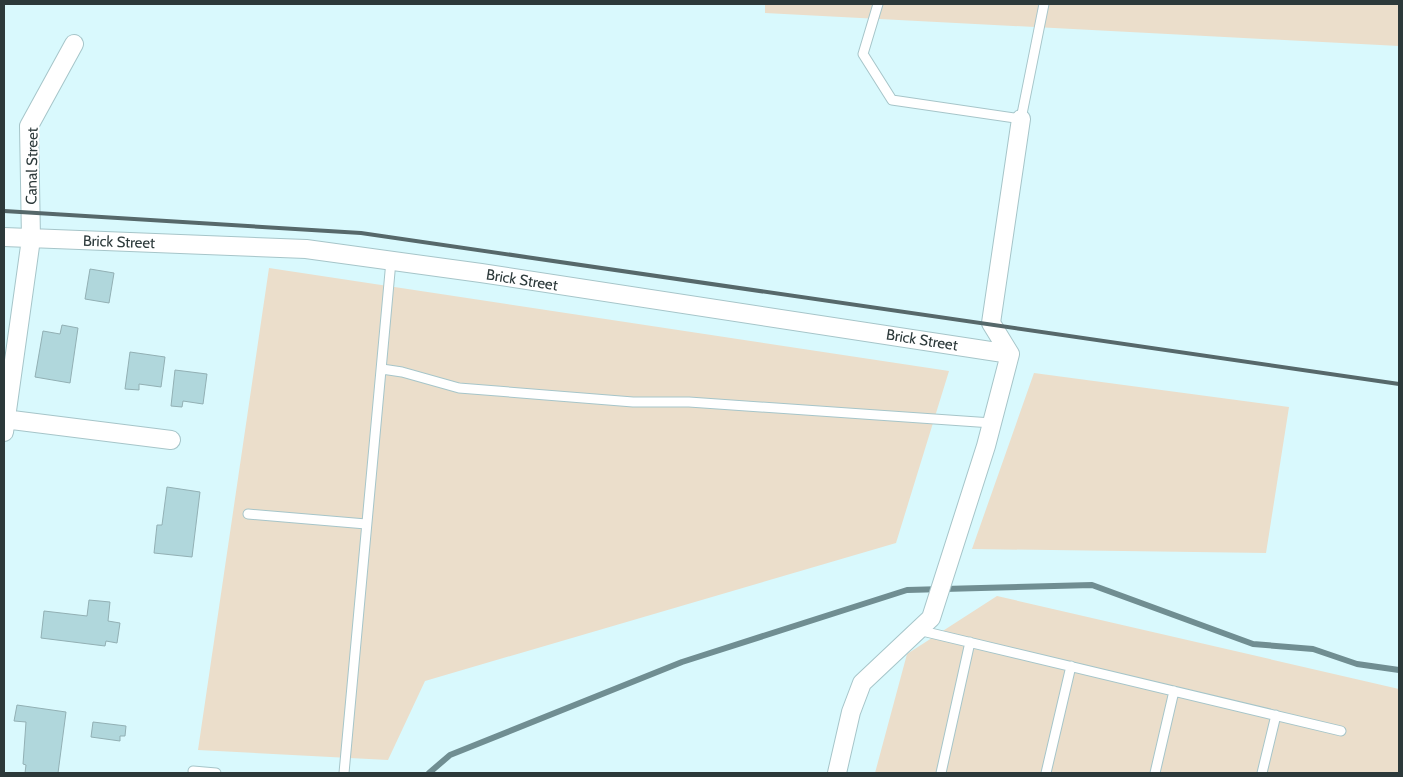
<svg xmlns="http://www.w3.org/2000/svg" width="1403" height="777" viewBox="0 0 1403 777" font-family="Cabin,sans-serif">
<rect width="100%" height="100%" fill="#d9f9fd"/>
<path fill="#ebdecb" d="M765,4H1399V46L765,13Z
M269,268L949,371L896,543L425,681L388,760L198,750Z
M1034,373L1289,407L1266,553L972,549Z
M997,596L1399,689V773H875L907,654Z"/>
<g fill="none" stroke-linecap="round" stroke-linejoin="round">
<path stroke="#708e92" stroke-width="6" d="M429,773L450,755L682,662L907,590L1092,585L1253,644L1313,649L1357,664L1399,670"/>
</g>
<path fill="#b0d7dc" stroke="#92b0b4" d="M90,269L114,273L109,303L85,299Z
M62,325L78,328L70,383L35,377L43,331L60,334Z
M130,352L165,357L161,387L139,384V390L125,389Z
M175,370L207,374L203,404L183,401L182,407L171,406Z
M167,487L200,492L192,557L154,553L157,525H162Z
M89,600L110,602L108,621L120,623L117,643L106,641L105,646L41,638L44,611L87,616Z
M17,705L66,712L58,773H25L26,765L23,764L26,722L14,721Z
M93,722L126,726L125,736H120V741L91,737Z"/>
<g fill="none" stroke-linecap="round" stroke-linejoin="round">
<g stroke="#a6c5c9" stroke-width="11">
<path id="lane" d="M878,4L863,54L892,100L1021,119L1044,4
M382,369L402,372L459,388L633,402H689L992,423
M248,514L366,524
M918,630L1341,731
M193,771L216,773
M344,773L391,261
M941,773L970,642
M1046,773L1071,666
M1155,773L1174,691
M1262,773L1276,715"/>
</g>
<g stroke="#a6c5c9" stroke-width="20">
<path id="street" d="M4,237L306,249L481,273L1010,354
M4,419L171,440
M4,432L31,239L29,126L74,44
M837,773L851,712L862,683L931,618L986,446L1010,354L991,323L1021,119"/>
</g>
<use href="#lane" stroke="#fff" stroke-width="9"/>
<use href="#street" stroke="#fff" stroke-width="18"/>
<path stroke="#56686a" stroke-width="4" d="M4,211L361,233L1399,384"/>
</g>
<g text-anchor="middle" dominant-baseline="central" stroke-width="4" stroke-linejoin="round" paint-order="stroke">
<g font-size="15" fill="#2c393a" stroke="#fff">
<text transform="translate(32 166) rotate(-89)">Canal Street</text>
<text transform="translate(119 242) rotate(2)">Brick Street</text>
<text transform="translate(522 280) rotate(9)">Brick Street</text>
<text transform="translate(922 340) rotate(9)">Brick Street</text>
</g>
</g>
<rect width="1403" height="777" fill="none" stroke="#2c393a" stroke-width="10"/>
</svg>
